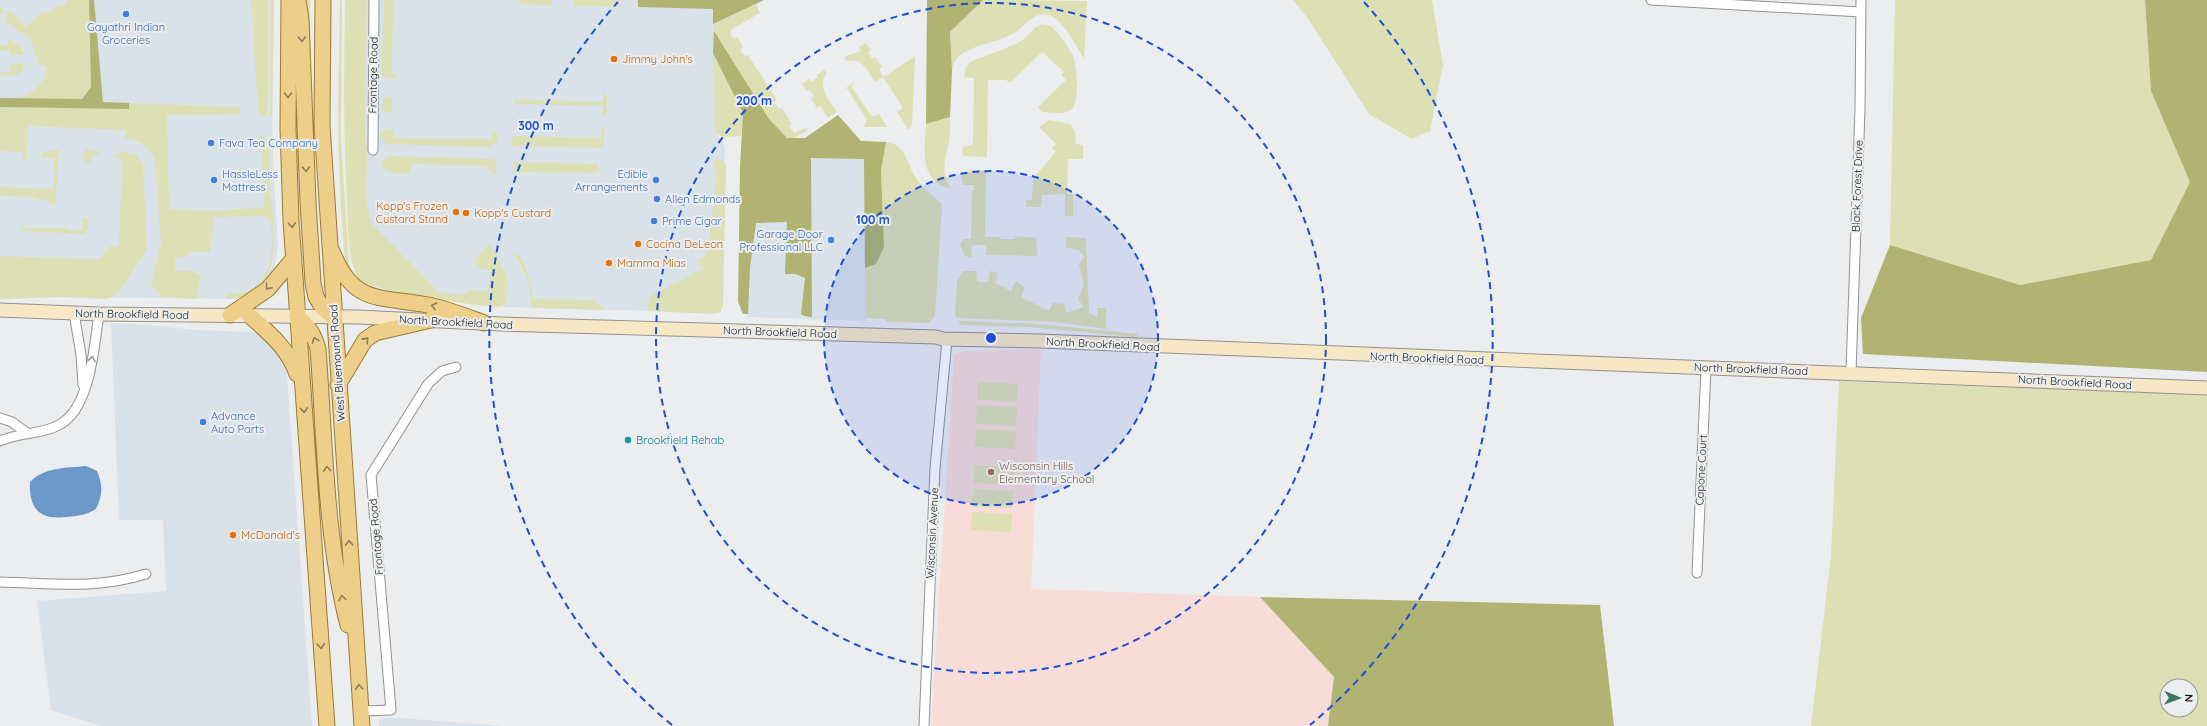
<svg xmlns="http://www.w3.org/2000/svg" width="2207" height="726" viewBox="0 0 2207 726" font-family="Quicksand,sans-serif">
<rect width="100%" height="100%" fill="#ebedef"/>
<path fill="#dae2e9" d="M0,0H274L272,147L278,246L274,268L266,285L236,299L62,297L0,299Z
M362,0H715V132L725,147L721,313L505,307L438,296L361,221Z
M752,140L869,142L866,321L747,317Z
M111,323L151,325L194,330L253,332L263,336L286,362L312,726H101L51,710L37,601L166,591L163,520H119Z
M384,718H398L502,726H379V720Z"/>
<path fill="#f7dcd8" d="M1041,349L1031,589L1260,597L1334,677L1328,726H931L954,355L965,351Z"/>
<path fill="#dde0b5" fill-rule="evenodd" d="M66,0H89L91,87L82,99H10C30,95 44,89 46,66L38,65L31,39L5,22L6,13H0V6L6,13L11,11L26,27L43,11L47,14L59,4L62,7L67,2Z
M251,0H268V105L267,116L265,117L258,113Z
M270,0H274L272,117H270Z
M304,0H310L311,63H307Z
M340,0H342L341,139L349,263C356,287 372,290 395,295C401,296 408,296 413,299C388,298 358,294 346,269C336,180 338,90 340,0Z
M345,0H367L365,135C372,165 360,195 372,224L429,282L437,291L444,293L462,294L472,290L489,291L490,270L481,269L474,261L489,244L497,254C497,261 503,267 506,274C509,281 509,298 506,304L497,307L483,306C460,302 370,293 357,277C347,253 348,227 347,202C343,134 344,67 345,0Z
M384,0H393L392,75L400,73L396,78L388,79L381,75Z
M518,0H552V6L521,4Z
M574,0H617V7L574,6Z
M983,0L1087,1L1084,59C1077,47 1062,17 1048,15C1032,12 1026,26 1014,33C998,43 972,44 958,57C955,61 953,66 952,71L950,32Z
M1293,0H1432L1443,65L1430,131L1412,139L1369,114L1309,20Z
M1895,0H2145L2151,91L2190,182L2151,260L2020,285L1890,245Z
M756,4L760,13L732,29L730,33L734,39L737,37L743,47L740,50L745,56L748,55L777,100L774,102L779,109L782,108L792,124L789,126L794,133L806,128L808,130L794,138H787L769,119L714,31L713,24Z
M1042,24L1051,26C1059,34 1068,45 1073,56C1077,65 1081,107 1069,111C1062,115 1050,112 1042,112L1038,107L1066,80L1061,75L1064,72L1042,52L1010,83L1006,80H988L987,157L964,156L962,152L963,147L973,144L974,78L964,77L966,67L970,62L1016,44L1023,40L1036,27Z
M8,39L21,46L24,55H10V51L0,50V45H8Z
M866,43L871,50L868,52L872,59L875,57L882,67L879,69L883,76L887,75L915,56L912,125L910,129H908L897,112L903,108L883,77L875,82C867,70 862,57 846,61L844,57L861,51L859,47Z
M713,53L743,113L741,136L722,137L715,133Z
M10,64H23L24,69L16,75L0,76V72H10Z
M824,70L827,73C816,86 829,101 837,112L828,118L820,106L817,108L811,98L814,96L810,90L807,91L802,84L809,79L811,82L818,77L817,75Z
M858,80L851,86L872,117L879,114L887,127H866L864,126L867,120L847,88L840,92Z
M603,92L607,97V114L604,116H602L603,106L515,104V99L603,102Z
M385,96L392,98V112L386,113L381,108Z
M129,103L240,107L238,114L167,115L169,209L213,211L264,207L262,171H253V169H262L260,146H250L259,137L267,136C270,153 269,171 270,188C274,228 287,298 227,299L226,296C232,291 240,295 247,292C276,277 272,247 271,220L266,219L264,216L214,217L210,252H192L183,257L175,258V271H195V274H201L197,299L161,297L151,284L161,243L155,160C148,145 141,141 125,138V130L28,126L27,160H23V152L0,151V107L129,109Z
M950,117C950,122 951,128 950,133C949,154 938,165 950,187L948,188C918,179 925,147 926,124Z
M1049,120L1070,124L1075,132L1076,144L1083,145V159H1068L1067,194H1073V216H1065V194L1042,195L1041,207H1026V200H1032L1033,178L1056,152L1052,148L1056,144L1039,127Z
M602,128L605,130L603,148L512,146V136L602,138Z
M385,129L393,130V138L491,139L494,131L497,132V142L488,147L386,144L381,136L382,131Z
M271,137L272,138L275,203Z
M886,142C908,144 906,166 918,181C924,189 933,196 941,203L942,208L935,316L929,323L887,322L885,319L865,318V268L876,264L884,247L881,171Z
M59,150L57,172L53,171L54,158H43L42,156L43,152Z
M85,150L99,151L100,153L91,156V162H85L83,153Z
M121,151L137,155L143,165L147,249L120,291L112,297L105,299L62,297L0,299V256L96,259L101,258L110,246H119L122,159L112,158Z
M390,156L494,159L496,162V175L492,174L486,166L411,164L410,174C400,173 388,176 382,165L384,159Z
M716,159L722,160L726,166L723,305L720,312L712,314L647,311L649,297L702,269L698,260L704,257L708,250C710,224 716,196 716,171L713,167V162Z
M513,162L598,164L599,171L595,173L513,172Z
M972,170H986L985,237H1000V239H1015V236L1036,238L1038,256L986,255V245H972L971,258L965,256L960,244L964,239H971L972,190H974V185H963L961,177L966,172Z
M53,175H57L56,205L49,204L48,200L35,199L34,197L0,196V187L53,189Z
M83,218H89L88,229L84,234L22,231V228H67V230H82Z
M1066,237L1086,238L1089,313L1098,317L1097,308H1106V329L1054,322L957,318L955,314L957,281L963,271H976L977,282H988L990,271L998,273L995,283L1011,291L1015,282H1017L1025,288L1021,297L1049,311L1053,303L1064,304L1066,313L1084,307L1078,299L1084,284L1079,265L1084,256L1078,250L1066,247Z
M514,253L520,255C527,270 532,283 533,299L593,300L605,310L533,308C529,302 531,296 530,289C528,277 520,265 514,253Z
M958,321L1037,324L1139,334L1134,337L1030,327L961,325Z
M1839,381L2207,395V726H1811L1831,556ZM2167,686H2191V710H2167Z
M978,382L1018,384L1017,402L977,400Z
M977,405L1017,407L1016,426L976,424Z
M976,429L1016,431L1015,449L975,447Z
M974,465L1014,467L1013,485L974,483Z
M973,489L1013,491L1012,508L972,507Z
M972,512L1012,514L1011,532L971,530Z"/>
<path fill="#b0b371" d="M89,0H94L103,102L129,103V109L0,107V98L82,99L91,87Z
M638,0H764L713,24V9L638,7Z
M927,0H983L950,32L952,71L950,117L926,124Z
M2145,0H2207V372L1863,354L1861,318L1890,245L2020,285L2151,260L2190,182L2151,91Z
M714,31L769,119L787,138H805L838,115L861,141L886,142L881,171L884,247L876,264L865,268L864,159L811,158L812,317L804,316L801,314L805,278L795,274H785L787,222L756,223L750,268L748,314H743L738,302L740,167L743,113L713,53Z
M1260,597L1600,605L1614,726H1328L1334,677Z"/>
<path fill="#6c98c9" d="M86,466L97,471C103,486 103,494 96,509C86,515 78,516 67,517C39,520 29,509 30,482C45,467 66,468 86,466Z"/>
<g fill="none" stroke-linecap="round" stroke-linejoin="round">
<g stroke="#909293" stroke-width="11">
<path id="street" d="M1651,0L1861,12
M373,150L374,0
M74,313L81,355L83,385
M1851,372L1860,109L1861,0
M0,418L12,422L27,433
M0,441C19,432 41,435 59,425C91,408 94,346 99,314
M1697,573L1706,368
M0,582C52,583 94,590 146,574
M361,711L391,710L371,475L428,384L442,371L456,367
M924,726L935,468L947,340"/>
</g>
<g stroke="#909293" stroke-width="15">
<path id="secondary" d="M0,310L99,314L358,317L501,324L936,337L943,339L1040,341L2207,388"/>
</g>
<g stroke="#9c7a30" stroke-width="17">
<path id="primary" d="M289,0L288,129L291,221L327,726
M298,0L301,20L308,202L313,283L316,297L322,307L333,317
M323,0L322,125L362,726
M332,251C353,305 379,296 428,305C448,309 465,316 484,323
M230,315L268,289L294,258
M249,315C269,333 288,348 297,374
M297,316C309,326 314,335 318,349C325,441 325,536 348,625
M338,385L365,340L375,333L431,320"/>
</g>
<use href="#street" stroke="#fff" stroke-width="9"/>
<use href="#secondary" stroke="#f7e7c4" stroke-width="13"/>
<use href="#primary" stroke="#eecf8a" stroke-width="15"/>
</g>
<defs><path id="oneway-chevron" d="M-2-3.5L2.5 0L-2 3.5" fill="none" stroke-width="1.6" stroke-linecap="round" stroke-linejoin="round"/></defs>
<g stroke="#8e7d57">
<use href="#oneway-chevron" transform="translate(302 39) rotate(87)"/>
<use href="#oneway-chevron" transform="translate(288 95) rotate(90)"/>
<use href="#oneway-chevron" transform="translate(306 169) rotate(88)"/>
<use href="#oneway-chevron" transform="translate(292 225) rotate(87)"/>
<use href="#oneway-chevron" transform="translate(268 287) rotate(131)"/>
<use href="#oneway-chevron" transform="translate(434 306) rotate(-169)"/>
<use href="#oneway-chevron" transform="translate(315 340) rotate(-110)"/>
<use href="#oneway-chevron" transform="translate(366 340) rotate(-48)"/>
<use href="#oneway-chevron" transform="translate(304 410) rotate(86)"/>
<use href="#oneway-chevron" transform="translate(327 469) rotate(-94)"/>
<use href="#oneway-chevron" transform="translate(349 543) rotate(-94)"/>
<use href="#oneway-chevron" transform="translate(342 598) rotate(-99)"/>
<use href="#oneway-chevron" transform="translate(321 646) rotate(85)"/>
<use href="#oneway-chevron" transform="translate(359 687) rotate(-93)"/>
</g>
<use stroke="#979898" href="#oneway-chevron" transform="translate(92 359) rotate(-80)"/>
<circle cx="991" cy="338" r="167" fill="#1d4ed8" fill-opacity=".12"/>
<g fill="none" stroke="#1d4ed8" stroke-width="2" stroke-dasharray="7 5">
<circle cx="991" cy="338" r="167"/>
<circle cx="991" cy="338" r="335"/>
<path d="M672 725A502 502 0 0 1 618 2M1364 2A502 502 0 0 1 1310 725"/>
</g>
<g fill="#3f7fe0" stroke="#ebedef" stroke-width="1.5">
<circle cx="126" cy="14" r="4"/>
<circle cx="211" cy="143" r="4"/>
<circle cx="214" cy="180" r="4"/>
<circle cx="656" cy="180" r="4"/>
<circle cx="657" cy="199" r="4"/>
<circle cx="654" cy="221" r="4"/>
<circle cx="831" cy="240" r="4"/>
<circle cx="203" cy="422" r="4"/>
</g>
<g fill="#e8710a" stroke="#ebedef" stroke-width="1.5">
<circle cx="614" cy="59" r="4"/>
<circle cx="456" cy="212" r="4"/>
<circle cx="466" cy="213" r="4"/>
<circle cx="638" cy="244" r="4"/>
<circle cx="609" cy="263" r="4"/>
<circle cx="233" cy="535" r="4"/>
</g>
<circle fill="#0f9aa8" stroke="#ebedef" stroke-width="1.5" cx="628" cy="440" r="4"/>
<circle fill="#8d6e63" stroke="#ebedef" stroke-width="1.5" cx="991" cy="472" r="4"/>
<g text-anchor="middle" dominant-baseline="central" stroke-width="4" stroke-linejoin="round" paint-order="stroke">
<g font-size="11" fill="#366cbe" stroke="#ebedef" text-anchor="start">
<text x="126" y="27" text-anchor="middle">Gayathri Indian<tspan x="126" dy="13">Groceries</tspan></text>
<text x="219" y="143">Fava Tea Company</text>
<text x="222" y="174">HassleLess<tspan x="222" dy="13">Mattress</tspan></text>
<text x="648" y="174" text-anchor="end">Edible<tspan x="648" dy="13">Arrangements</tspan></text>
<text x="665" y="199">Allen Edmonds</text>
<text x="662" y="221">Prime Cigar</text>
<text x="823" y="234" text-anchor="end">Garage Door<tspan x="823" dy="13">Professional LLC</tspan></text>
<text x="211" y="416">Advance<tspan x="211" dy="13">Auto Parts</tspan></text>
</g>
<g font-size="11" fill="#c56008" stroke="#ebedef" text-anchor="start">
<text x="622" y="59">Jimmy John's</text>
<text x="448" y="206" text-anchor="end">Kopp's Frozen<tspan x="448" dy="13">Custard Stand</tspan></text>
<text x="474" y="213">Kopp's Custard</text>
<text x="646" y="244">Cocina DeLeon</text>
<text x="617" y="263">Mamma Mias</text>
<text x="241" y="535">McDonald's</text>
</g>
<g font-size="11" fill="#181919" stroke="#ebedef">
<text transform="translate(373 75) rotate(-89)">Frontage Road</text>
<text transform="translate(1857 186) rotate(-88)">Black Forest Drive</text>
<text transform="translate(132 314) rotate(1)">North Brookfield Road</text>
<text transform="translate(456 322) rotate(3)">North Brookfield Road</text>
<text transform="translate(780 332) rotate(2)">North Brookfield Road</text>
<text transform="translate(1103 344) rotate(3)">North Brookfield Road</text>
<text transform="translate(1427 358) rotate(2)">North Brookfield Road</text>
<text transform="translate(337 363) rotate(-94)">West Bluemound Road</text>
<text transform="translate(1751 369) rotate(2)">North Brookfield Road</text>
<text transform="translate(2075 382) rotate(3)">North Brookfield Road</text>
<text transform="translate(1701 470) rotate(-87)">Capone Court</text>
<text transform="translate(932 533) rotate(-87)">Wisconsin Avenue</text>
<text transform="translate(376 537) rotate(-95)">Frontage Road</text>
</g>
<g font-size="11" fill="#0d838f" stroke="#ebedef" text-anchor="start">
<text x="636" y="440">Brookfield Rehab</text>
</g>
<g font-size="11" fill="#785e54" stroke="#ebedef" text-anchor="start">
<text x="999" y="466">Wisconsin Hills<tspan x="999" dy="13">Elementary School</tspan></text>
</g>
</g>
<circle cx="991" cy="338" r="6" fill="#1d4ed8" stroke="#ebedef" stroke-width="2"/>
<g font-size="12" text-anchor="middle" font-weight="bold" fill="#1d4ed8" stroke="#ebedef" stroke-width="4" stroke-linejoin="round" paint-order="stroke">
<text x="754" y="105">200 m</text>
<text x="536" y="130">300 m</text>
<text x="873" y="224">100 m</text>
</g>
<g transform="translate(2179 698) rotate(91)"><circle r="19" fill="#ebedef" stroke="#979899"/>
<path d="M0-3L7 15L0 10L-7 15Z" fill="#3a7661"/>
<text y="-6" font-size="11" font-weight="bold" text-anchor="middle" fill="#181919">N</text>
</g>
</svg>
